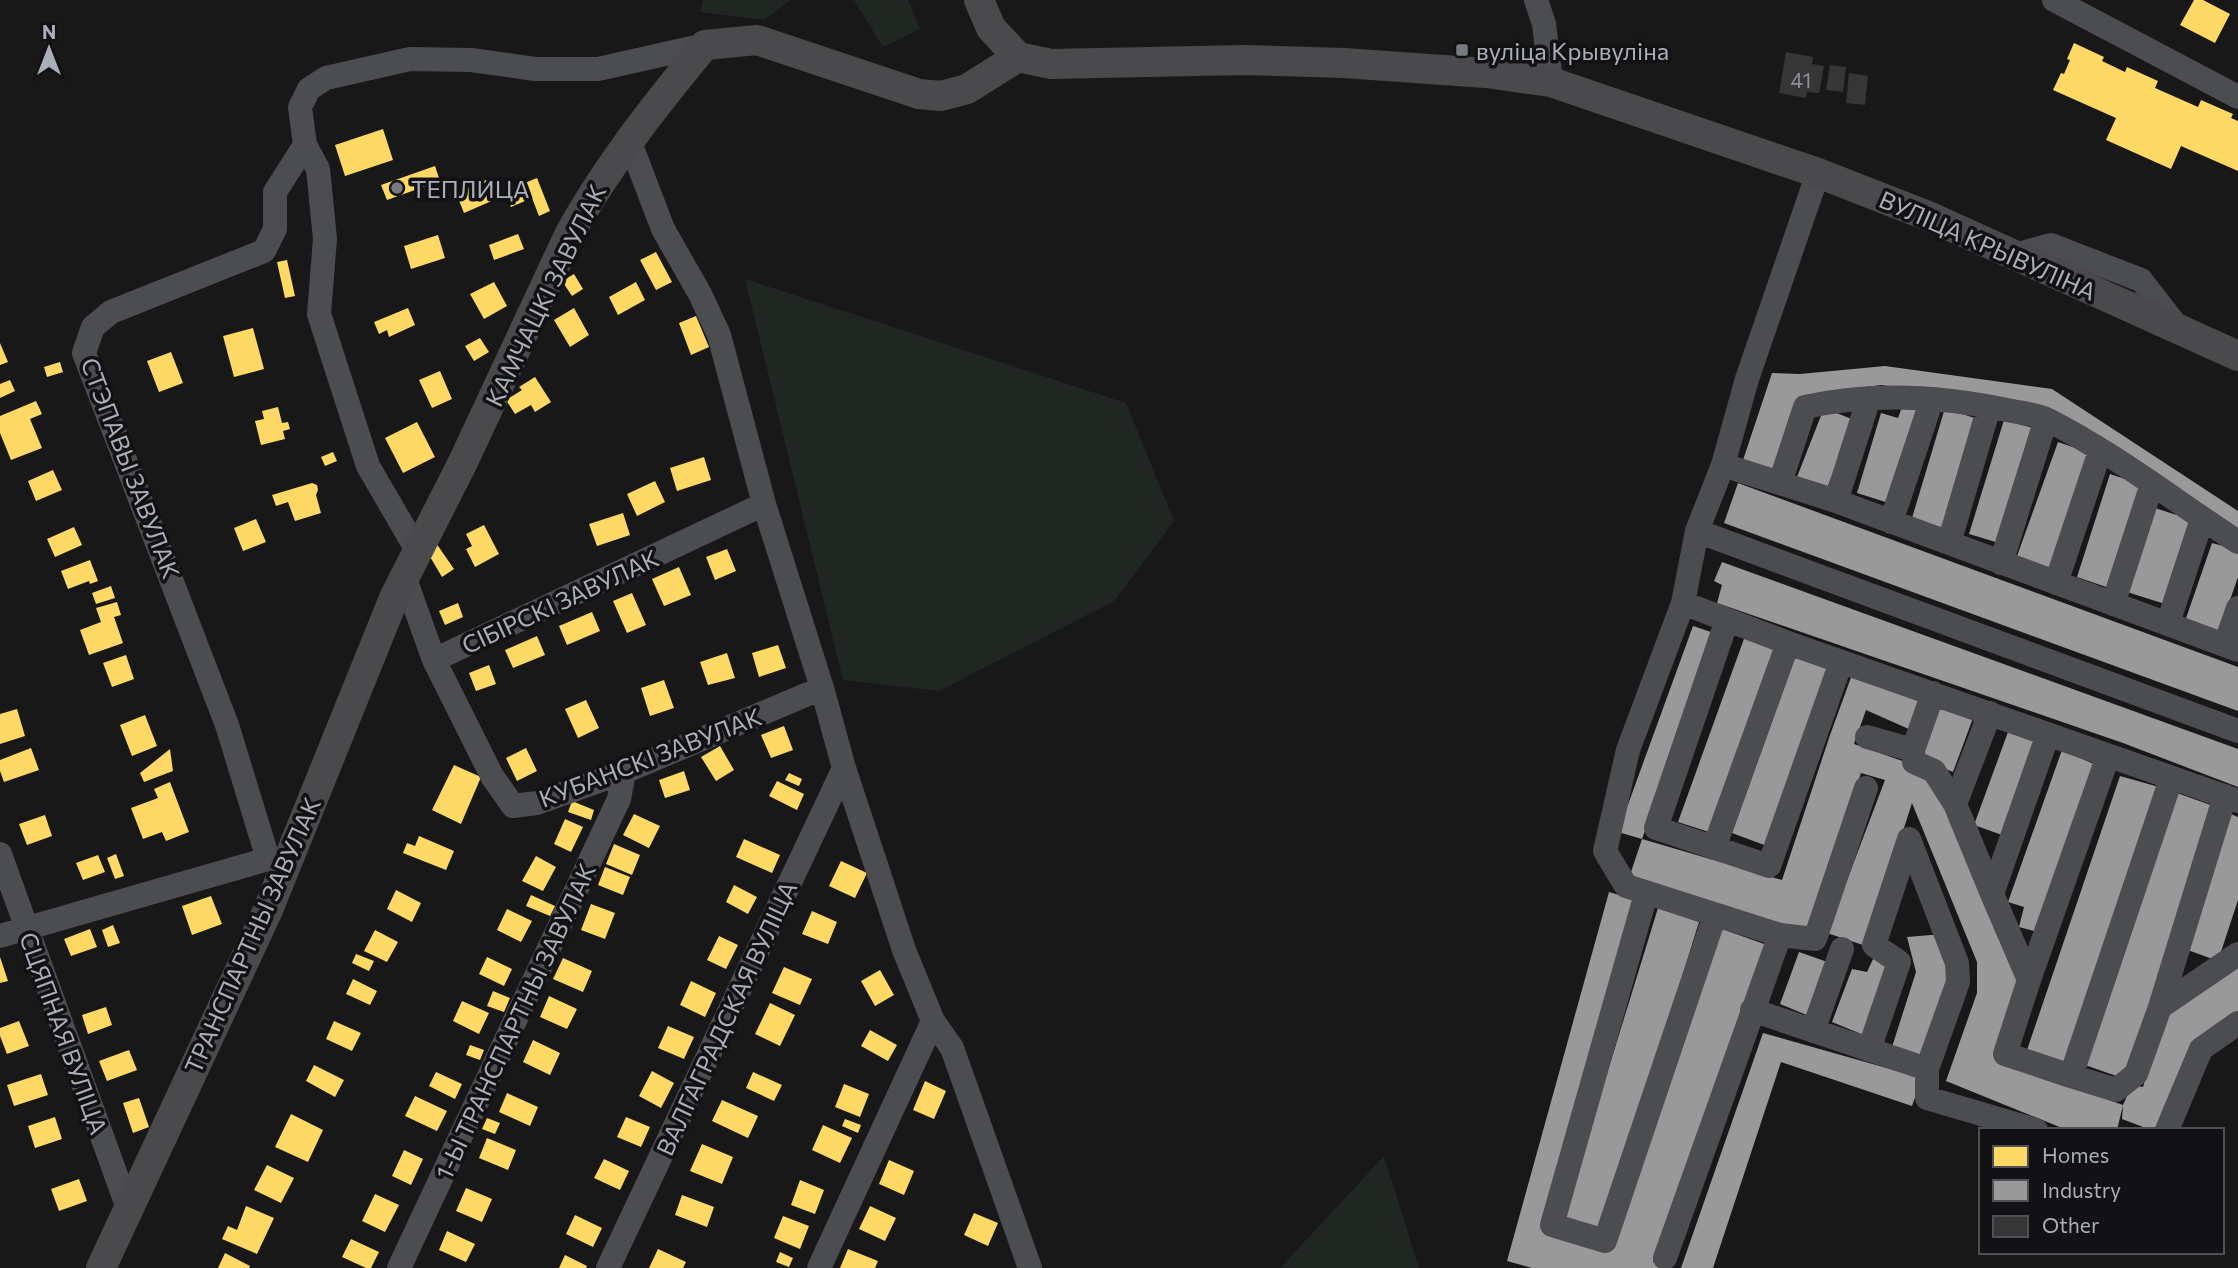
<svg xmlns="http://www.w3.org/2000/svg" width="2238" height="1268" viewBox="0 0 2238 1268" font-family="Commissioner,sans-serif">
<rect width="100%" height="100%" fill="#181818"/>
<path fill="#202722" d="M703,0H791L764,20L700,12Z
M854,0H908L920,29L883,47Z
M745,279L1126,403L1174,521L1114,601L939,691L843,680Z
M1384,1156L1419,1268H1280Z"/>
<path fill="#ffd966" d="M2194,0H2203L2230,14L2215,43L2180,25Z
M2074,43L2104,57L2102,61L2125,72L2127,67L2158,81L2155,88L2198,107L2201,100L2233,114L2231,118L2238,121V171L2181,146L2171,169L2106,140L2116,118L2053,90L2061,73L2064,74L2070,60L2067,59Z
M383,129L393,160L345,176L335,145Z
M435,166L440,181L387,200L381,185Z
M537,178L550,211L539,216L532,198L511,207L505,191Z
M486,180L494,200L464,213L456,193Z
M518,234L524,249L494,260L489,245Z
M438,235L445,258L411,269L404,246Z
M656,252L672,282L656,290L640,260Z
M287,260L295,296L285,298L277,262Z
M574,274L583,289L572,296L562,281Z
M494,282L507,306L484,319L470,294Z
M636,282L645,300L618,315L609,297Z
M408,308L415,325L389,337L387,330L379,334L374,322Z
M574,308L589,335L570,347L554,320Z
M696,316L709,347L691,355L679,323Z
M253,328L264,369L234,377L223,336Z
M480,338L489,352L474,361L465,346Z
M0,343L8,362L0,365Z
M171,352L183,383L159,392L147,361Z
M60,362L63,372L47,377L44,367Z
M440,371L452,399L432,408L419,380Z
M535,377L551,402L535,412L531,405L515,414L506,400L522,390L519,387Z
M10,380L15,391L0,398V384Z
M36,401L42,414L30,419L42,448L11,460L0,433V416Z
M278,407L282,423L288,422L290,429L283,431L285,439L261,445L255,421L264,419L262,411Z
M417,422L435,457L403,473L385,438Z
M333,452L337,461L325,466L321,457Z
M704,457L711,480L677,491L670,468Z
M53,470L62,490L36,501L28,481Z
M655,481L665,502L637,516L627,494Z
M312,483L317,485L318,490L316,495L321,513L295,521L288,502L276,506L272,495Z
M623,513L630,535L597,546L589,524Z
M256,519L266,542L243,551L234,528Z
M484,525L499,554L475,567L466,549L472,546L466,534Z
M74,527L82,545L55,557L47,539Z
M436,543L454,569L442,577L429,555Z
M727,549L736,571L715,580L706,557Z
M90,560L98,581L90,584L89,581L68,589L61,571Z
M679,567L691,595L664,606L652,579Z
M111,586L115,598L96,604L92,593Z
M632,593L646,625L627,633L613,601Z
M117,602L121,615L114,617L123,643L89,655L80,630L101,622L96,608Z
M458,603L463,617L445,625L439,611Z
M592,612L600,631L567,645L559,626Z
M537,636L545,655L513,668L505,650Z
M778,645L786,668L759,677L752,653Z
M727,653L735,678L708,685L700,662Z
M126,655L134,679L112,687L103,663Z
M489,665L496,684L476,691L469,673Z
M664,680L674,708L650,716L641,688Z
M586,700L599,728L578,738L565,709Z
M17,709L25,736L0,744V714Z
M145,715L157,746L132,756L120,725Z
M784,726L793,750L771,758L761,735Z
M720,746L734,770L716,781L701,757Z
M31,748L39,770L4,782L0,771V760Z
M526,748L537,771L517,781L506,758Z
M170,749L173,771L144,782L140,773Z
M454,765L481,777L461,824L432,810Z
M684,771L690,790L665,798L659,780Z
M789,773L802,779L799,786L785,780Z
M777,781L804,794L797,810L769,796Z
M170,782L189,832L166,841L162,832L143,839L131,808L158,798L154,789Z
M572,801L594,810L591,820L568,812Z
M634,814L660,826L649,848L623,835Z
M45,815L52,836L27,845L19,824Z
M565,819L583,827L571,852L554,844Z
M419,836L454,851L446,870L403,853L407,843L415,846Z
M744,839L780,855L772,873L736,857Z
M614,844L640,855L632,875L606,864Z
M116,854L124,876L115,879L107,858Z
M98,855L105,872L83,880L76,863Z
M536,856L556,867L543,891L522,881Z
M841,861L867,873L855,898L829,886Z
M605,867L630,877L623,895L598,885Z
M734,885L757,897L748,914L726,902Z
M396,890L421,903L412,922L387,909Z
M531,895L555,906L550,916L526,906Z
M211,896L222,924L192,935L182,906Z
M591,904L615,913L605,939L581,930Z
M507,909L532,921L521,942L497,930Z
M812,911L837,922L828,944L802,934Z
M113,925L120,943L108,947L102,930Z
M90,929L97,947L71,956L64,939Z
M375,930L398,942L387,962L364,951Z
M719,936L738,945L726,969L707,960Z
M356,954L374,961L369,971L352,963Z
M0,957L8,981L0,983Z
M487,957L512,969L504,986L479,974Z
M563,958L592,971L583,992L553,979Z
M784,967L812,979L800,1005L772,993Z
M880,970L894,995L875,1006L861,981Z
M353,979L377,991L370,1005L346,994Z
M691,981L716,993L705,1017L680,1005Z
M493,991L510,998L504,1012L487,1006Z
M549,996L577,1009L567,1029L540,1017Z
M462,1001L489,1013L479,1034L453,1021Z
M770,1003L795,1015L780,1046L755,1034Z
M106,1007L112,1025L88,1034L82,1015Z
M19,1021L29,1046L7,1054L0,1036V1028Z
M334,1021L361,1033L352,1051L326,1039Z
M668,1026L694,1037L684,1059L658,1048Z
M870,1030L897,1045L888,1061L861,1046Z
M533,1040L560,1053L550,1075L523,1062Z
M470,1045L484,1050L480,1060L466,1055Z
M129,1050L137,1070L107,1081L99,1061Z
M314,1065L344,1080L335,1097L306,1081Z
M652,1071L674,1083L661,1108L639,1096Z
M436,1072L462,1084L455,1099L429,1086Z
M753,1072L782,1085L774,1101L746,1088Z
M41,1074L48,1095L14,1106L7,1085Z
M925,1081L946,1091L934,1119L913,1110Z
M844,1084L869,1094L860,1117L835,1107Z
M507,1093L538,1107L530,1126L499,1112Z
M415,1096L447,1111L437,1131L405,1116Z
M139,1098L149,1127L133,1133L123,1103Z
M722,1100L758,1116L748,1138L712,1121Z
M291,1114L323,1130L308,1162L275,1147Z
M55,1117L62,1139L35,1148L28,1126Z
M626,1117L650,1127L641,1147L617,1137Z
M487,1118L500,1123L495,1134L482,1129Z
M845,1119L861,1125L858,1133L842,1126Z
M823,1125L852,1138L840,1163L812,1150Z
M487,1138L516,1150L508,1170L479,1158Z
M702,1144L733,1157L722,1184L690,1171Z
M404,1150L423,1159L411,1185L392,1176Z
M604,1159L629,1171L620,1190L594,1178Z
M889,1160L914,1171L904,1195L879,1184Z
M267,1165L294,1178L281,1203L254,1190Z
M79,1179L87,1201L59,1211L51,1189Z
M800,1180L824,1190L815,1214L791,1205Z
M466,1188L492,1199L482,1222L456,1211Z
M375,1194L399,1205L385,1232L362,1221Z
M682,1195L714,1207L707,1227L675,1215Z
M246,1206L274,1218L257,1254L222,1239L228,1226L237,1230Z
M870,1206L896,1218L885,1241L859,1229Z
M974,1213L998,1223L988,1246L964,1235Z
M575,1215L602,1228L593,1247L566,1234Z
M783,1216L809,1226L800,1249L774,1238Z
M447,1231L475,1244L466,1262L439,1250Z
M351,1239L379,1252L371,1268H366L342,1257Z
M658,1249L686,1262L683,1268H649Z
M848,1249L878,1261L875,1268H840Z
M780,1252L793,1258L789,1267L776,1262Z
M225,1253L250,1266L249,1268H218Z
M565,1255L587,1266L586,1268H559Z"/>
<path fill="#999" d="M1885,366L2052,389L2238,511V536L2040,407L1881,385L1804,396L1777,470L1743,460L1772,373L1800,374Z
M1903,404L1923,410L1895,505L1857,493L1881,413L1898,418Z
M1824,408L1854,420L1827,488L1797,477Z
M1945,408L1983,421L1950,528L1925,525L1912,518Z
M2004,420L2033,428L1999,543L1969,534Z
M2058,442L2093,454L2051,569L2017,556Z
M2110,474L2149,487L2115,590L2077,577Z
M1738,483L2238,667V711L1724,523Z
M2155,508L2192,520L2165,604L2127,592Z
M2212,543L2238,550V577L2218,635L2184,624Z
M1722,562L2238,749V787L2123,743L1717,603L1722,585L1714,581Z
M1693,626L1717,634L1642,839L1618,832Z
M1745,636L1775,646L1709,832L1678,822Z
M1796,654L1831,667L1767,846L1732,833Z
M1853,672L1925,700L1911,730L1866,710L1854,744L1931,771L2022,988L1995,1060L2123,1105L2117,1130H2067L1946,1081L1977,993V962L1912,803L1866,946L1827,933L1885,780L1861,773L1809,928L1769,923L1628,881L1642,839L1782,880L1830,735Z
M1939,706L1973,718L1953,772L1919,758Z
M2008,732L2036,742L2002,835L1974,825Z
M2062,750L2096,765L2034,931L2019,927L2024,907L2008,902Z
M2120,776L2159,787L2065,1062L2027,1050Z
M2177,793L2219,808L2125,1079L2085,1065Z
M2231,814L2238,817V900L2218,961L2185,949Z
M1609,892L1633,899L1544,1231L1611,1250L1722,929L1767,945L1653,1262L1672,1268H1532L1507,1261Z
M1658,908L1699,922L1602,1235L1561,1223Z
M1943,934L1952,978L1926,1059L1892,1047L1916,972L1907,937Z
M1799,952L1833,964L1814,1018L1780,1004Z
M1874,957L1891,964L1866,1036L1832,1022L1852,969L1867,972Z
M2238,965V1013L2156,1130H2151L2122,1119L2123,1105L2132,1085L2143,1087L2164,1014Z
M1763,1033L1922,1078L1912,1106L1781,1062L1713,1268H1681Z"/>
<path fill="#363637" d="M1786,52L1813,57L1812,64L1824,66L1819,93L1807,92L1806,98L1779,93Z
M1830,65L1846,67L1843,92L1826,90Z
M1849,73L1868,76L1865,105L1846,103Z"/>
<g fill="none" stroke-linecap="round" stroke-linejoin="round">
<path stroke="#4c4d51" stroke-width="24" d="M1536,0L1544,24L1551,82
M2054,0L2238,97
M629,140L663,229L700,294L719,335L764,504L822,688L844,768L904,950L933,1021L952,1048L1030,1268
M1818,173L1747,379L1723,465L1697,531L1683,603L1628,750L1605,851L1626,886L1780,935L1815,939L1866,788
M2015,255L2051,245L2141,280L2179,329
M1723,465L1836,501L2238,650
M1780,483L1805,407C1871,392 1941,396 2007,410C2020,413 2037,414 2048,420C2115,454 2175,501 2238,542
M1836,501L1869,398
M1891,522L1932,399
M1697,531L2238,731
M1949,543L1989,407
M418,552L368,466L319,314L325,239L318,169L305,145L300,107L309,89L326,78L410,59L471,60L535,69H598L705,45
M2001,563L2046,419
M405,579L434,660L492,776L513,806L537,803L624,772L822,688
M2056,583L2100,451
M1683,603L1788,643L2238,801
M2113,604L2152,484
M1727,620L1656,828L1769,866L1841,662
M2168,623L2202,519
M2225,645L2238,608
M434,660L764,504
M1990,713L1955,804L1992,894L2048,734
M1867,737L1913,750L1933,693
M1913,750L1914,762L1934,771L1955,804
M1714,848L1788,643
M0,854L129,1211
M268,859L227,725L84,353L93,327L111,312L264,251L275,229V192L305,145
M1646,894L1552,1225L1605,1241L1715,915
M1992,894L2029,980L2108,756
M0,936L268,859
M2029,980L2005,1054L2071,1076L2171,779
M2160,1007L2238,954
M1752,1010L1927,1069L1958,982L1957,963L1909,839L1874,945L1899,962L1869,1050
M1813,1031L1842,949
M1927,1069V1098L2036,1130
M2071,1076L2116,1090L2136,1074L2160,1007L2225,796
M2167,1130L2201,1049L2238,1023
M1665,1258L1780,935
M399,1268L619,799L624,772
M608,1268L844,768
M819,1268L933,1021"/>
<path stroke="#4a4a4d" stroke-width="30" d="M979,0L991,28L1018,57L1051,64L1244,60L1344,63L1486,73L1551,82L1818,173L1928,216L2238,356
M101,1268L268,910L394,598L463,462L570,233C608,165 656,104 705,45L757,40L919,94L941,96L967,89L1018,57"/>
</g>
<g fill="#777a80" stroke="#121214" stroke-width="2.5">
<rect x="1455" y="43" width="14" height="14" rx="3.5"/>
<circle cx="397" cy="188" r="7"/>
</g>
<g text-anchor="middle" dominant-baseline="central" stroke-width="7" stroke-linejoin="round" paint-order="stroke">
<g font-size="21" fill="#8d9098">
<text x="1801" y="79">41</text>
</g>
<g font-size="24" fill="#aaaeb8" stroke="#121214" text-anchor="start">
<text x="1476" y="50">вуліца Крывуліна</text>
<text x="411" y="188">ТЕПЛИЦА</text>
</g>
<g font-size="24" fill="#aaaeb8" stroke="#121214">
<text transform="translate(1988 245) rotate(24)">ВУЛІЦА КРЫВУЛІНА</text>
<text transform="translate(545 295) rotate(-64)">КАМЧАЦКІ ЗАВУЛАК</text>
<text transform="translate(131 468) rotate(69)">СТЭПАВЫ ЗАВУЛАК</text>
<text transform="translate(560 601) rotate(-25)">СІБІРСКІ ЗАВУЛАК</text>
<text transform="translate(650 757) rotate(-21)">КУБАНСКІ ЗАВУЛАК</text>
<text transform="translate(252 935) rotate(-66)">ТРАНСПАРТНЫ ЗАВУЛАК</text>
<text transform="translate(726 1018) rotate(-65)">ВАЛГАГРАДСКАЯ ВУЛІЦА</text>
<text transform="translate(515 1021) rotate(-65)">1-Ы ТРАНСПАРТНЫ ЗАВУЛАК</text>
<text transform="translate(64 1033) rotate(70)">СЦЯПНАЯ ВУЛІЦА</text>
</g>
</g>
<rect x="1979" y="1128" width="245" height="126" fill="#121214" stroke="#4f5056" stroke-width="2"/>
<rect x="1993" y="1146" width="35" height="21" fill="#ffd966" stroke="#4f5056" stroke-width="2"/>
<text x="2042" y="1163" font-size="21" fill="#aaaeb8">Homes</text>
<rect x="1993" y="1180" width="35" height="21" fill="#999999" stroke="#4f5056" stroke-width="2"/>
<text x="2042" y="1198" font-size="21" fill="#aaaeb8">Industry</text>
<rect x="1993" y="1216" width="35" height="21" fill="#363637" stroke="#4f5056" stroke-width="2"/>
<text x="2042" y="1233" font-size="21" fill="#aaaeb8">Other</text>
<g transform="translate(49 49)" stroke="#121214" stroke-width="5" paint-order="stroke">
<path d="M0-5L12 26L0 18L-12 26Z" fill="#aaaeb8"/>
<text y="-10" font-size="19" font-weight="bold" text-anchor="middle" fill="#aaaeb8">N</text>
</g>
</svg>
